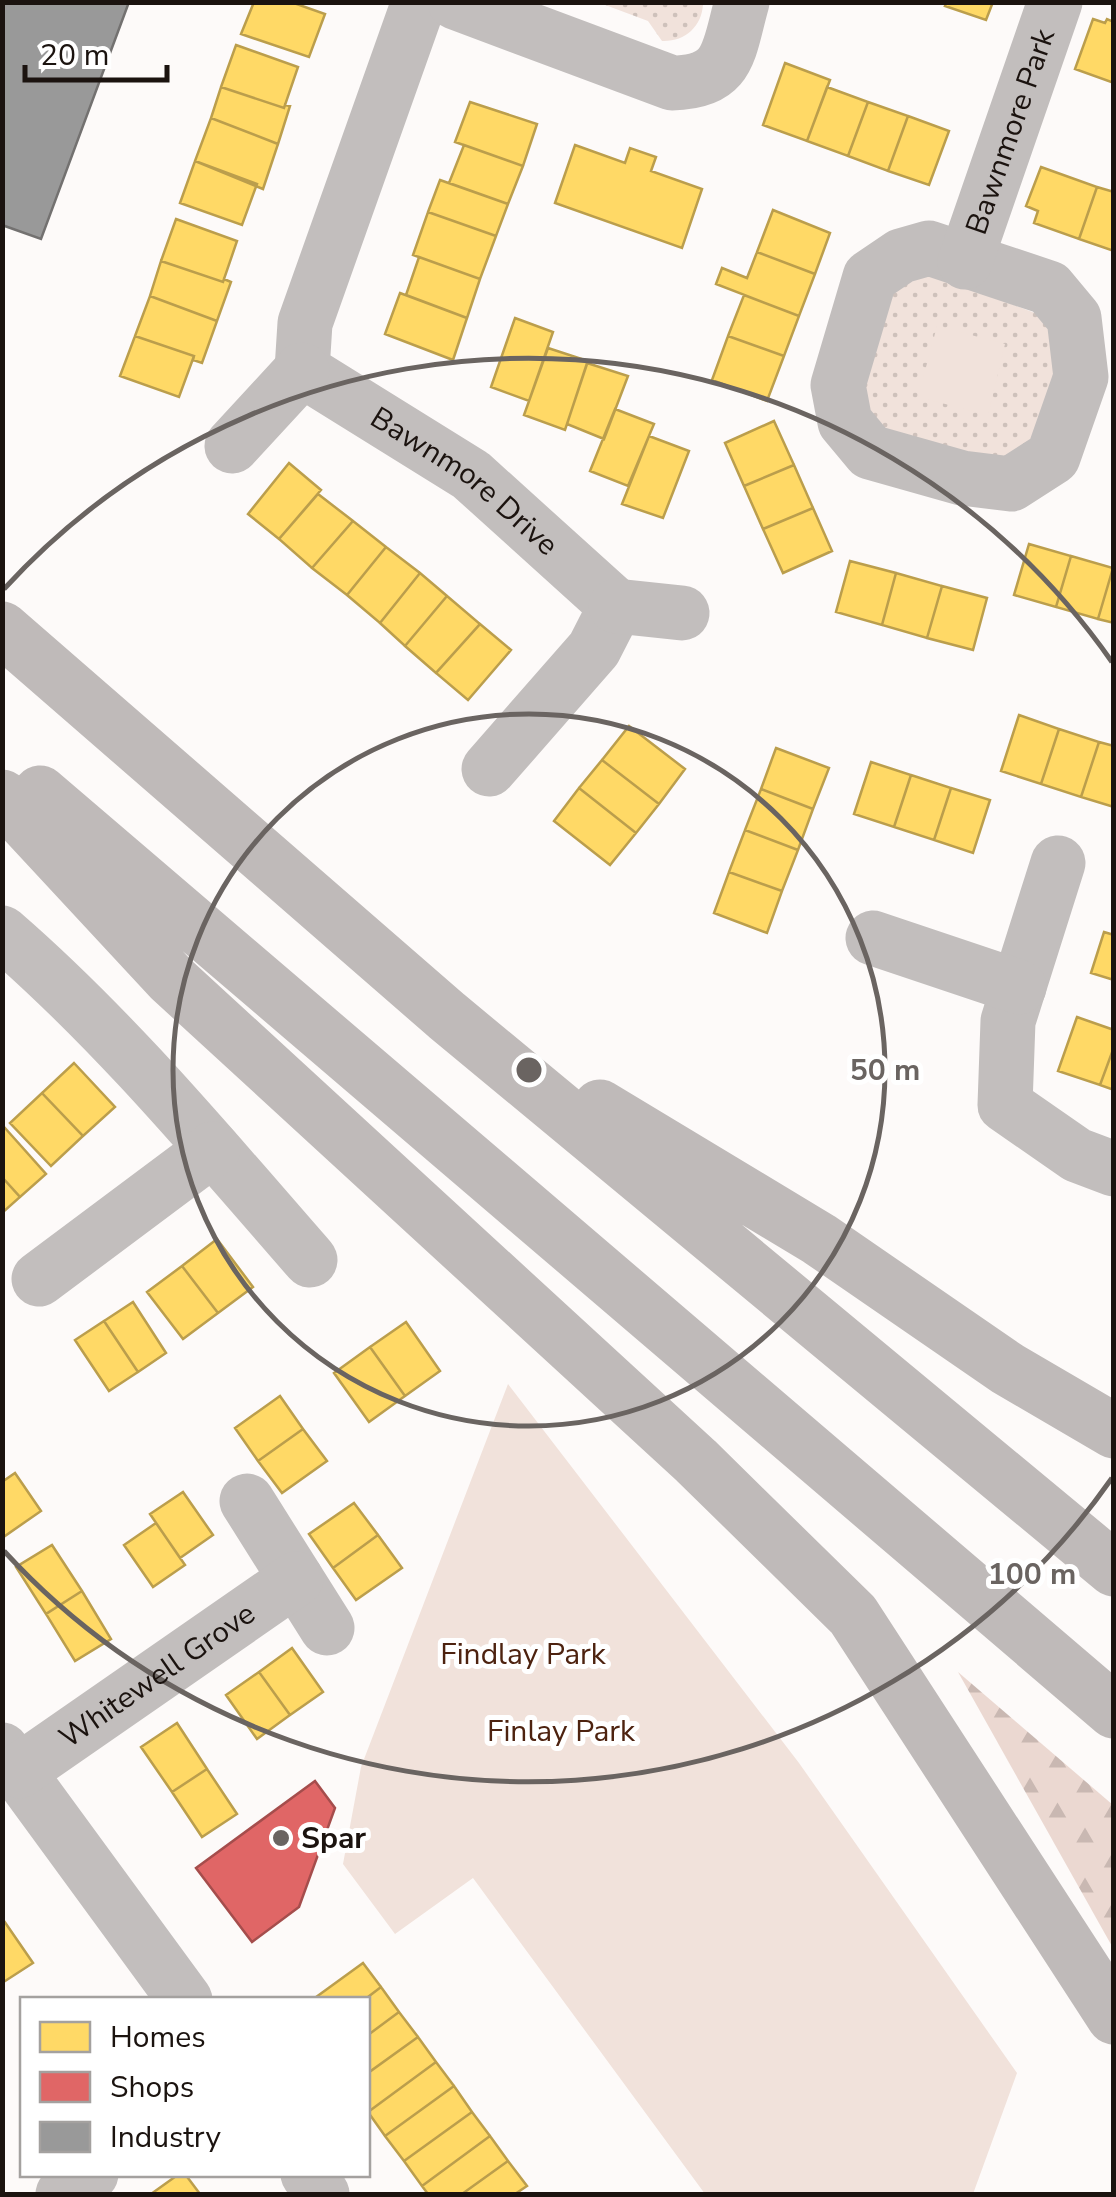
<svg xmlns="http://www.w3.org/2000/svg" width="1116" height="2197" viewBox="0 0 1116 2197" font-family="'Nunito Sans',sans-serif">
<defs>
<pattern id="grass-dots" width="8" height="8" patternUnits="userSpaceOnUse" patternTransform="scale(2.5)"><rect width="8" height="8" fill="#f1e2db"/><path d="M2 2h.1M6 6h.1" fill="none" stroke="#cec1bb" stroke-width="1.8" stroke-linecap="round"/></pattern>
<pattern id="forest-firs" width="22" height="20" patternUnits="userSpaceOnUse" patternTransform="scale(2.5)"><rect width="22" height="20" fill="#ebd8d1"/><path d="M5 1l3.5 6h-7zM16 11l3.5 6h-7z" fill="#c9b8b2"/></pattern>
</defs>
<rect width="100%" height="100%" fill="#fdfaf9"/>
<path fill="url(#grass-dots)" d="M600,3H698L703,4C702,27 684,42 662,41L648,21Z
M930,273L1048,318L1065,347L1034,439L1006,458L891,441L876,433L862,383L893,294L917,275Z"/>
<path fill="url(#forest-firs)" d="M958,1672L1113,1805V1948Z"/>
<path fill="#f1e2db" d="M937,326L1005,344L988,415L918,397Z
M508,1384L799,1763L1017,2073L973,2194H705L473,1878L395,1934L343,1864L361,1767Z"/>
<path fill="#ffd966" stroke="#bb9e4c" stroke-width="2.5" d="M254,2H291L325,14L309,57L241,34Z
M947,2H993L986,20L945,6Z
M1093,19L1105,23L1107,19L1114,22V83L1075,69Z
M236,45L298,67L284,108L221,87Z
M785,63L830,80L807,141L763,125Z
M221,87L284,108L285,105L290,106L278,144L211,118Z
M827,87L868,102L848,156L807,141Z
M470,102L537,124L523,166L455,142Z
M868,102L908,116L888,171L848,156Z
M908,116L949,131L929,185L888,171Z
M211,118L278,144L263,189L195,161Z
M464,145L523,166L508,204L449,183Z
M575,145L625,163L630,148L656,157L651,171L702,189L682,248L555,203Z
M195,161L257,184L242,225L180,203Z
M1041,167L1097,187L1079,239L1034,223L1038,211L1026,206Z
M440,180L508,204L496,236L428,212Z
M1097,187L1114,192V251L1079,239Z
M773,210L830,233L815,274L757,252Z
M428,212L496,236L480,279L413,255Z
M176,219L237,241L223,282L161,261Z
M757,252L815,274L799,316L716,284L722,268L747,278Z
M419,257L480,279L467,318L406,295Z
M161,261L223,282L224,279L231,282L217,321L150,296Z
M400,293L467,318L453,360L385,334Z
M744,295L799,316L784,356L728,336Z
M150,296L217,321L202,363L193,360L194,356L135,336Z
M515,318L553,332L529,401L491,387Z
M135,336L194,356L179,397L120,376Z
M728,336L784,356L767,401L712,380Z
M548,348L588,361L565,430L524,415Z
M587,363L628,376L604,439L567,424Z
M615,409L654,424L628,486L590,471Z
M774,421L794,465L744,486L725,443Z
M649,436L689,451L663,518L622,504Z
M289,463L321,490L279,539L248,514Z
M794,465L813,508L763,529L744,486Z
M318,494L353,521L312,568L279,539Z
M813,508L832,551L783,573L763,529Z
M353,521L386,547L347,595L312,568Z
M1029,544L1071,556L1056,607L1014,595Z
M386,547L420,573L380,623L347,595Z
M1071,556L1113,568L1098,619L1056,607Z
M850,561L896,573L882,625L836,612Z
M1113,568H1114V623L1098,619Z
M420,573L447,596L405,646L380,623Z
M896,573L942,586L927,638L882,625Z
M942,586L987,598L973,650L927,638Z
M447,596L480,624L436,673L405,646Z
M480,624L511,650L468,700L436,673Z
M1019,715L1059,729L1041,784L1001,771Z
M629,726L685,769L659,804L602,760Z
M1059,729L1099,742L1081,797L1041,784Z
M1099,742L1114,746V807L1081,797Z
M776,748L829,768L813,809L761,789Z
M602,760L659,804L636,833L579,788Z
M871,762L911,775L894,827L854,814Z
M911,775L951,788L934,840L894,827Z
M579,788L636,833L610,865L554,821Z
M951,788L990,800L973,853L934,840Z
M761,789L813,809L798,850L745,830Z
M745,830L798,850L782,891L729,872Z
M729,872L782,891L767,933L714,913Z
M1104,932L1114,935V980L1091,973Z
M1077,1017L1114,1030V1047L1100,1085L1058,1071Z
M1114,1047V1090L1100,1085Z
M74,1063L115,1107L83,1136L42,1093Z
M42,1093L83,1136L51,1166L10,1123Z
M5,1128L46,1174L20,1197L2,1177V1131Z
M2,1177L20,1197L2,1213Z
M217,1239L253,1287L218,1313L182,1266Z
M182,1266L218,1313L183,1339L147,1292Z
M133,1302L166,1353L138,1372L104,1321Z
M104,1321L138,1372L109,1391L75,1340Z
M406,1322L440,1371L405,1396L370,1347Z
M370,1347L405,1396L369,1422L334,1373Z
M280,1396L303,1429L258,1461L235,1428Z
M303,1429L327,1461L282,1493L258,1461Z
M15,1473L41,1511L2,1538V1482Z
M183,1492L213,1535L180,1558L150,1514Z
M354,1503L378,1535L333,1568L309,1534Z
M156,1523L185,1565L153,1587L124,1545Z
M378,1535L402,1568L356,1600L333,1568Z
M52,1545L82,1591L46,1614L16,1567Z
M82,1591L111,1639L75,1661L46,1614Z
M292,1648L323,1692L290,1715L259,1672Z
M259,1672L290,1715L257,1739L226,1695Z
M177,1723L207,1769L172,1792L141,1747Z
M207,1769L237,1814L202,1837L172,1792Z
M2,1918L33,1963L2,1983Z
M363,1963L381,1987L364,2000H312Z
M381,1987L399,2012L368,2035V2000H364Z
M399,2012L418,2037L368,2073V2035Z
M418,2037L436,2062L368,2112V2073Z
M436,2062L454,2086L385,2136L368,2112Z
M454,2086L472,2112L404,2161L385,2136Z
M472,2112L490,2136L422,2186L404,2161Z
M490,2136L508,2161L462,2194H428L422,2186Z
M508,2161L527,2186L515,2194H462Z
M179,2174H185L200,2194H151Z"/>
<path fill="#e06666" stroke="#a54d4c" stroke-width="2.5" d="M315,1781L335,1808L299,1907L252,1942L196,1868Z"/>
<path fill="#999" stroke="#737170" stroke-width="2.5" d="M2,2H129L41,239L2,225Z"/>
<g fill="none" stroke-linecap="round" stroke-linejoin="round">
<g stroke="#c2bebd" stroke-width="55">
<path id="s1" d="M419,2L305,323L302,370L471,475L616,606L594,649L489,769"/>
<path d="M455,2L672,83C731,82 728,51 742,2"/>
<path d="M929,248L1049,288L1074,318L1081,377L1053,457L1011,484L962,478L870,452L845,422L838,385L870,277L901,256Z"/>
<path id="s2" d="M965,262L1055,2"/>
<path d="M232,446L302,370"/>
<path d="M616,606L682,613"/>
<path d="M1058,863L1008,1021L1005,1105L1077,1155L1114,1169"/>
<path d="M2,933C115,1031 212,1148 310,1260"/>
<path d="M873,938L1019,987"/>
<path d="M39,1279L213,1149"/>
<path d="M247,1501L327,1628"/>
<path d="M2,1750L185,2000"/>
<path id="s3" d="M19,1771L296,1579"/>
<path d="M308,2174L322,2194"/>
<path d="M63,2194L91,2174"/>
</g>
<path stroke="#bfbab9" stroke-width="55" d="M2,629L447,1016L1114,1569
M40,793L1114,1711
M2,797L171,979L696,1461L853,1615L1114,2017
M600,1107L819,1239L1008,1369L1114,1431"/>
</g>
<g fill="none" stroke="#6a6461" stroke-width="5">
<circle cx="529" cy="1070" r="356"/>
<path d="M1112 1478A712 712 0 0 1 4 1551M4 589A712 712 0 0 1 1112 662"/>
</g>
<circle fill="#6a6461" stroke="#fff" stroke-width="4" cx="281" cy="1838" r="10"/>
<g text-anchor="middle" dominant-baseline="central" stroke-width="10" stroke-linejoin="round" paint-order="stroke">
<g font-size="30" fill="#1b130f" stroke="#fff">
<text stroke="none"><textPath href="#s2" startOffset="138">Bawnmore Park</textPath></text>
<text stroke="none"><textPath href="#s1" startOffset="585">Bawnmore Drive</textPath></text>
<text stroke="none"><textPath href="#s3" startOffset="168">Whitewell Grove</textPath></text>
</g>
<g font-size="30" fill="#4d220f" stroke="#fff">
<text x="523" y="1654">Findlay Park</text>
<text x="561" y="1731">Finlay Park</text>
</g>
<g font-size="30" font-weight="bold" fill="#1b130f" stroke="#fff" text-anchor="start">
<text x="301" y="1838">Spar</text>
</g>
</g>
<circle cx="529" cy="1070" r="15" fill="#6a6461" stroke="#fff" stroke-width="5"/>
<g font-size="30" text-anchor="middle" font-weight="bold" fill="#6a6461" stroke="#fff" stroke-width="10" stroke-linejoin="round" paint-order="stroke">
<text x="885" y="1080">50 m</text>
<text x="1032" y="1584">100 m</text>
</g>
<rect width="1116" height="2197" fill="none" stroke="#1b130f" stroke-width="10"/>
<rect x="20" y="1997" width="350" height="180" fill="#ffffff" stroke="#a4a19f" stroke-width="2.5"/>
<rect x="40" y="2022" width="50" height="30" fill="#ffd966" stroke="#a4a19f" stroke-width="2.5"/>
<text x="110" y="2047" font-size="30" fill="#1b130f">Homes</text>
<rect x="40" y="2072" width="50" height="30" fill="#e06666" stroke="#a4a19f" stroke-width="2.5"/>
<text x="110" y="2097" font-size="30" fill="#1b130f">Shops</text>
<rect x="40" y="2122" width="50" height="30" fill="#999999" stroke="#a4a19f" stroke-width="2.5"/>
<text x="110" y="2147" font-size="30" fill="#1b130f">Industry</text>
<path d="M25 65v15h142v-15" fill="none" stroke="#1b130f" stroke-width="5"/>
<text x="40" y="65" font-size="30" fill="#1b130f" stroke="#ffffff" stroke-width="8" paint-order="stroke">20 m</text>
</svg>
